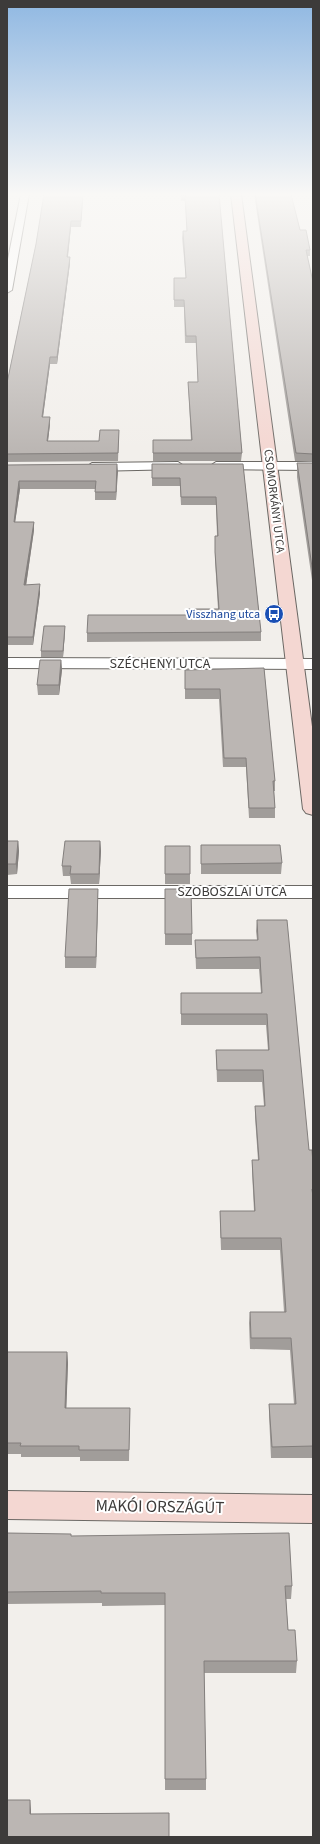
<svg xmlns="http://www.w3.org/2000/svg" width="320" height="1844" viewBox="0 0 320 1844" font-family="'Source Sans 3',sans-serif">
<rect width="100%" height="100%" fill="#f2efeb"/>
<g fill="none" stroke-linecap="round" stroke-linejoin="round">
<g stroke="#6b6864" stroke-width="2">
<path id="street" d="M21,194H29L12,290L7,293V264Z
M178,462L184,466L182,469L92,471L86,467L92,463Z
M216,462H313V470L212,469L210,466Z
M7,658L313,659V669L7,668Z
M7,886H313V898H7Z"/>
</g>
<g stroke="#6b6864" stroke-width="2">
<path id="secondary" d="M231,194H241L313,734V815L306,813L303,809Z
M7,1491L313,1495V1523L7,1519Z"/>
</g>
<use href="#street" fill="#fff" fill-rule="evenodd"/>
<use href="#secondary" fill="#f4d7d2" fill-rule="evenodd"/>
</g>
<path fill="#a19d9a" d="M44,194H83L81,227H71L68,257H70V263L57,364H50L43,417H50V424L48,441H99L119,430L118,461L7,462V383L36,244Z
M181,194H219L242,453L241,461H153V440H191L188,382H198L196,343H185L184,307H174V278H186L182,238L183,231H187L185,201H181Z
M254,194H291L300,230L310,250V256H307L313,282V462L295,461Z
M297,463H313V587L297,477Z
M117,464L116,500H95V489H20L15,522H34V530L26,585L40,593L33,645H7V465Z
M152,464H243L261,632V641L87,642V633L218,609L215,560V536H217L216,505H181L180,486H152Z
M65,631L63,657H41V651Z
M61,660L62,670L59,695H38L37,685Z
M264,668L275,781V791H274L275,808V818H249L246,767H223L219,699H185V679Z
M7,841H18L19,851L17,874L7,875Z
M100,841L101,851L99,884H71L70,876H63L62,866Z
M201,845L282,863L281,874H201Z
M165,846L190,874V884H165Z
M98,889V900L96,968H65V957Z
M165,889L192,934V945H165Z
M257,920L309,1150L313,1164V1458H271L269,1415V1404H294L290,1350L250,1349L249,1323L250,1312H284L280,1250H221L220,1222V1211H254L252,1171V1160H258L255,1117V1106H264L262,1082H217L216,1050H268L266,1025H181V993H261L259,969H196L195,940H257L256,931Z
M7,1342V1352H67L68,1363L66,1408H130L129,1461H80V1457H21V1454H7Z
M313,1532V1554L312,1546Z
M7,1533L71,1536L292,1586L291,1599H286L288,1630L297,1661L296,1673H204L206,1779V1790H165V1605L102,1606V1603L7,1604Z"/>
<path fill="#837f7d" d="M71,221V227L67,263V257Z
M70,257V263L57,364V357Z
M50,357V364L42,424V417Z
M50,417V424L47,449V441Z
M117,464L118,472L116,500V492Z
M19,481L20,489L14,530V522Z
M34,522V530L25,593L24,585Z
M40,584V593L33,645V637Z
M65,626V631L63,657V651Z
M61,660L62,670L59,695V685Z
M18,841L19,851L17,874L16,864Z
M100,841L101,851L99,884V874Z
M98,889V900L96,968V957Z
M67,1352L68,1363L66,1419L65,1408Z
M30,1800L31,1810V1824L30,1814Z"/>
<path fill="#bbb6b3" stroke="#837f7d" d="M44,194H83L81,221H71L67,257H70L57,357H50L42,417H50L47,441H99L100,430H119L118,453L7,454V383L36,244Z
M181,194H219L242,453H153V440H192L188,382H198L196,336H186L184,300H174V278H186L183,231H187L185,195H181Z
M255,194H291L300,230H306L310,250H306L313,282V454L296,453Z
M297,463H313V574L298,469Z
M117,464L116,492H95L96,481H19L14,522H34L24,585L40,584L33,637H7V465Z
M152,464H243L261,632L87,633L88,615H187V609H219L215,552V536H218L216,497H181L180,478H152Z
M44,626H65L63,651H41Z
M40,660H61L59,685H37Z
M264,668L275,781H273L275,808H249L246,758H224L220,689H185V670Z
M7,841H18L16,864H7Z
M65,841H100L99,874H70L71,866H62Z
M201,845H280L282,863L201,864Z
M165,846H190V874H165Z
M69,889H98L96,957H65Z
M165,889H191L192,934H165Z
M257,920H287L309,1150H312L313,1164V1189H312L313,1197V1446L272,1447L269,1404H296L291,1338H251L250,1312H286L281,1238H221L220,1211H255L252,1160H259L255,1106H265L263,1070H217L216,1050H269L267,1014H181V993H262L260,957L196,958L195,940H258Z
M7,1352H67L65,1408H130L129,1450H79V1446H20L21,1443H7Z
M7,1533L71,1534V1536L289,1533L292,1586H285L288,1630H295L297,1661H204L206,1779H165V1593H101V1591L7,1592Z
M7,1800H30V1814L169,1813V1837H7Z"/>
<linearGradient id="sky" x2="0" y2="1"><stop stop-color="#90b8e2"/><stop offset="0.43" stop-color="#f9f8f6"/><stop offset="1" stop-color="#f9f8f6" stop-opacity="0"/></linearGradient>
<rect width="320" height="452" fill="url(#sky)"/>
<defs>
<g id="bus-disc" transform="scale(1)"><circle r="9.5" fill="#1a4fb4" stroke="#fff"/><path d="M-5-6H5V4H4V6H2V4H-2V6H-4V4H-5ZM-3.5-4V0h7V-4ZM-3.5 1.2v1.5H-2V1.2ZM2 1.2v1.5H3.5V1.2Z" fill="#fff"/></g>
</defs>
<g fill-rule="evenodd">
<use href="#bus-disc" x="274" y="614"/>
</g>
<g text-anchor="middle" dominant-baseline="central" stroke-width="4" stroke-linejoin="round" paint-order="stroke">
<g font-size="12" fill="#3d3b3a" stroke="#fff">
<text transform="translate(274 501) rotate(83)">CSOMORKÁNYI UTCA</text>
</g>
<g font-size="12" fill="#164399" stroke="#fff" text-anchor="end">
<text x="260" y="614">Visszhang utca</text>
</g>
<g font-size="14" fill="#3d3b3a" stroke="#fff">
<text x="160" y="664">SZÉCHENYI UTCA</text>
<text x="232" y="892">SZOBOSZLAI UTCA</text>
</g>
<g font-size="17" fill="#3d3b3a" stroke="#fff">
<text transform="translate(160 1507) rotate(1)">MAKÓI ORSZÁGÚT</text>
</g>
</g>
<rect width="320" height="1844" fill="none" stroke="#3d3b3a" stroke-width="16"/>
</svg>
